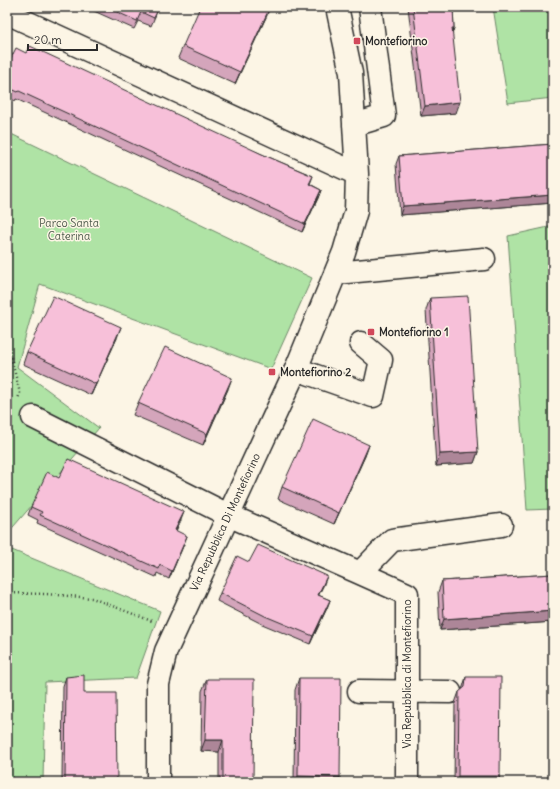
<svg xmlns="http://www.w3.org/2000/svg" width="560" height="789" viewBox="0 0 560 789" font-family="Delius,sans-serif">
<rect width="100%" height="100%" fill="#fcf5e5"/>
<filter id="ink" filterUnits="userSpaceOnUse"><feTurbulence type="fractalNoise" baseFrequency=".025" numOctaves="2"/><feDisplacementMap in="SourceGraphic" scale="8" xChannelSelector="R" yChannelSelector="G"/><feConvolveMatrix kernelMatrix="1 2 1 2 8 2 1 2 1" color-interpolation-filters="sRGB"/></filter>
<g filter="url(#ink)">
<path fill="#afe3a5" stroke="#6d8768" d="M493,7H553V98L508,103Z
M7,132L312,278L271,369L40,284L17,367L99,428L7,534Z
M553,226V509L527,510L508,236Z
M7,548L160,611L136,678L45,682L43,782H7Z"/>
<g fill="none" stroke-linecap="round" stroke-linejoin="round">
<g stroke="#2b2b2b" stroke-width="25">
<path id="minor" d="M7,13L357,174
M354,125L384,116L370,7
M336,273L484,259
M296,369L373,396L381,360L361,343
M33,417L228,515L360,573L392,540L501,525
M360,573L407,594V782
M359,691L450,692
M158,782V684L166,651L296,369L344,252L356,211L357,174L351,73L337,7"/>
</g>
<path stroke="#2b2b2b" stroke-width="2.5" stroke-dasharray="1 3" stroke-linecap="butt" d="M7,342L20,393L18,399
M7,423L10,416
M7,593L46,594L92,598L154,622"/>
<use href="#minor" stroke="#fcf5e5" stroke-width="22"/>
</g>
<path fill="#d4a5bb" stroke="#2b2b2b" d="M85,7H159L151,26L138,21L134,29Z
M408,7H453L454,28L452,34L456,113L421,116Z
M267,15L235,84L178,58L183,46Z
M26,53L313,176L310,184L321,190L318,198L302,232L16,99L15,101L7,97V66Z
M553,144V203L400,215L396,164L399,156Z
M430,298L478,452L474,463L436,466L426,310Z
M117,338L91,395L23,364L27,352Z
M228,389L203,445L133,415L138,403Z
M369,445L365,456L334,524L278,499L282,487Z
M59,478L181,520L176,531L184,544L169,579L157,573L156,577L37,523L38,520L28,515L31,507Z
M249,562L324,584L318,595L330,600L327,608L310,644L262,624L217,601L220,593Z
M553,574V622L440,630L438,592L442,581Z
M66,677L84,693L117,782H62L63,686Z
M466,677L498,782H454L455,703L459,692L462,690Z
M299,678L340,777L339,782H294L295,690Z
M207,679L253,782H203L204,780H219V752L201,751L202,691Z"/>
<path fill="#ad8698" stroke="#2b2b2b" d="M270,7L267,15L235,84L240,72Z
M452,28H454L451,38Z
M460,102L456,113L421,116L425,106Z
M321,190L318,198L302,232L305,224Z
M553,195V203L400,215L403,206Z
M121,327L117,338L91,395L96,384Z
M232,378L228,389L203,445L207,434Z
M369,445L365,456L334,524L339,513Z
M478,452L474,463L436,466L440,454Z
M184,512L181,520L172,538L175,530Z
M187,536L184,544L169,579L172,571Z
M327,576L324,584L315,603L318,595Z
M330,600L327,608L310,644L313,636Z
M553,611V622L440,630L444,619Z
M205,740H223L219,752L201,751Z
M298,776L340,777L339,782H296Z
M458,776H500L498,782H456Z"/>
<path fill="#f7c0d9" stroke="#2b2b2b" d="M106,7H159L154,18L141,12L137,21Z
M200,7H270L240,72L183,46Z
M413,7H453L454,28H452L460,102L425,106Z
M30,46L264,155L301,171L313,176L309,184L321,190L305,224L19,91L18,92L7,87V66L16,48L26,53Z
M553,144V195L403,206L399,156Z
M53,296L121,327L96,384L27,352Z
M468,296L478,452L440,454L430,298Z
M165,347L232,378L207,434L138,403Z
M313,419L369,445L339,513L282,487Z
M68,459L184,512L175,530L187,536L172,571L160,565L159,569L40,515L42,512L31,507L47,472L59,478Z
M258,545L327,576L318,595L330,600L313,636L265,616L220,593L237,556L249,562Z
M553,574V611L444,619L442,581Z
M84,675V693H116L117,782H65L66,677Z
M466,677H501L500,776H458L459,692L465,687Z
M299,678H341L340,777L298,776Z
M207,679H254L253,782H204V780H223V740H205Z"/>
</g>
<g fill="#d1495b" stroke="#fcf5e5" stroke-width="1.5">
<rect x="353" y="37" width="8" height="8" rx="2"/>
<rect x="367" y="328" width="8" height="8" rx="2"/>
<rect x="268" y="368" width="8" height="8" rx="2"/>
</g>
<g text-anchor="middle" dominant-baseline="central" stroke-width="3" stroke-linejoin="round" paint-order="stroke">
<g font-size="11" font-weight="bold" fill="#2b2b2b" stroke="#fcf5e5" text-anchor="start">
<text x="365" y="41">Montefiorino</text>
<text x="379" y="332">Montefiorino 1</text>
<text x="280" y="372">Montefiorino 2</text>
</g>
<g font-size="11" fill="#4c594a" stroke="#fcf5e5">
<text x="69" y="223">Parco Santa<tspan x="69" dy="13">Caterina</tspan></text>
</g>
<g font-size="11" fill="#2b2b2b" stroke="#fcf5e5">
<text transform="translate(225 522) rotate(-65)">Via Repubblica Di Montefiorino</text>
<text transform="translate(407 674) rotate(-90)">Via Repubblica di Montefiorino</text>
</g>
</g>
<rect width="560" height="789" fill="none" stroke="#fcf5e5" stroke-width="24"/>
<rect x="12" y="12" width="536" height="765" fill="none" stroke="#2b2b2b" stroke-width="1.5" filter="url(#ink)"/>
<path d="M28 44v6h69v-6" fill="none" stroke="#2b2b2b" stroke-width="2"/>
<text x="34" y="44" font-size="12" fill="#2b2b2b" stroke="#fcf5e5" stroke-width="3" paint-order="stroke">20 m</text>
</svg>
